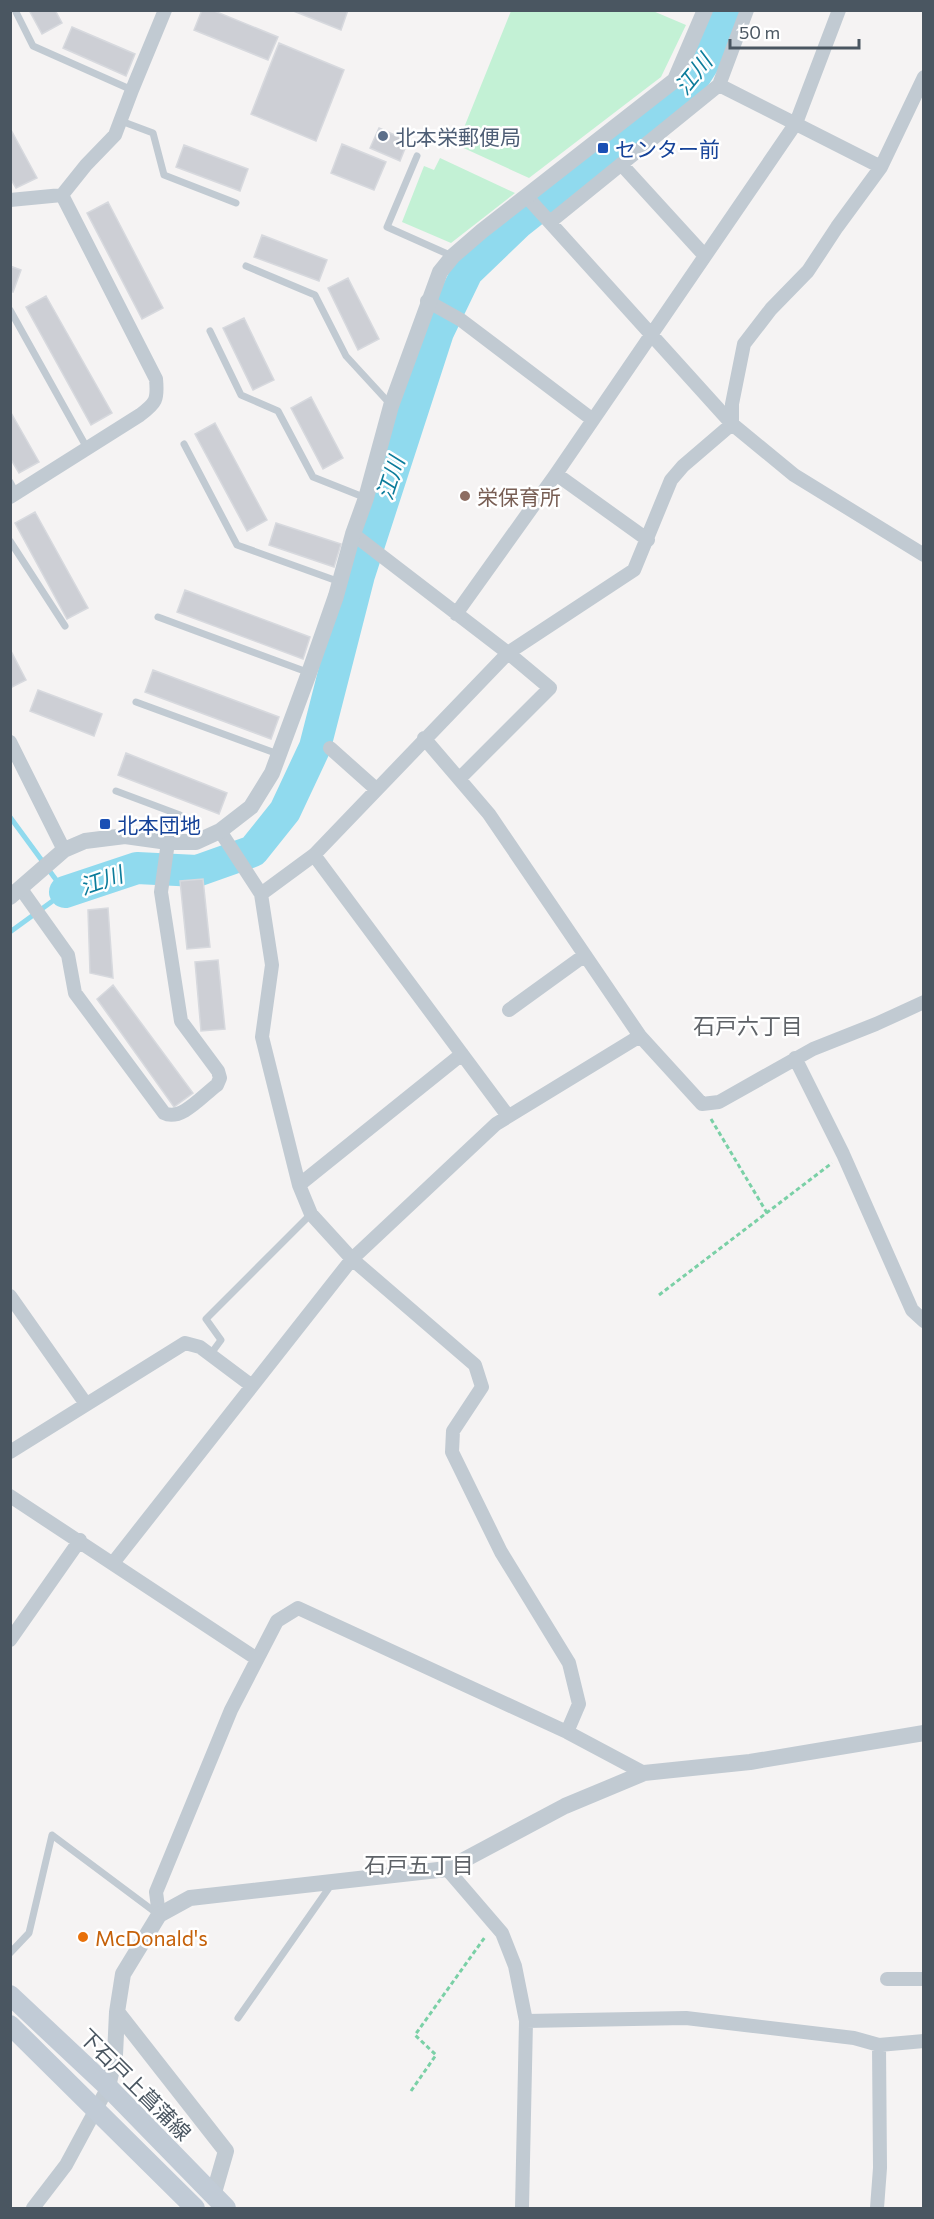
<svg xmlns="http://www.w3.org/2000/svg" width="934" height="2219" viewBox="0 0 934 2219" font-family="Commissioner,'Noto Sans JP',sans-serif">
<rect width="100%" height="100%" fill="#f5f3f3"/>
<path fill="#c3f1d5" d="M511,11H653L686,25L661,77L529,178L457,145Z
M440,158L515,193L451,243L402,222L424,166L434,170Z"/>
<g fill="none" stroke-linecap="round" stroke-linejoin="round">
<path stroke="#90daee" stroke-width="5" d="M10,817L65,892L10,932"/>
<path stroke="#90daee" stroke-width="32" d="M65,892L137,868L197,871L253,851L285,811L315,747L359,575L438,332L467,272L518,223L687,89L715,45L729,10"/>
</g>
<path fill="#cdcfd5" stroke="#d7d9de" stroke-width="1.5" d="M29,10H55L62,23L42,34Z
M202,10H212L278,37L268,60L194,30Z
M291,10H348L341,30Z
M72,27L135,54L126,76L63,48Z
M279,43L344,70L316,141L251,114Z
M10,128L37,178L16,188L10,178Z
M379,128L408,141L400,161L370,148Z
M342,144L386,162L374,190L331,173Z
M184,145L248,169L240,191L176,167Z
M108,202L163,308L142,319L87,213Z
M262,235L327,260L319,281L254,257Z
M10,266L21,270L13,292L10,291Z
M348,278L379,339L358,350L328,288Z
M46,296L112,413L91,425L26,307Z
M244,318L274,380L253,390L223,328Z
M311,397L343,458L323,469L291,408Z
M10,411L39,462L19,473L10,458Z
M215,423L267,520L247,531L195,434Z
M35,512L88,608L67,619L15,523Z
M276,523L341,544L334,567L269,545Z
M185,590L310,637L303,659L177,612Z
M10,649L26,680L10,688Z
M153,670L279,717L271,739L145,692Z
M38,690L102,714L94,736L30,711Z
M126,753L227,793L219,814L118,775Z
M203,879L210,947L187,949L180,881Z
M108,908L113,978L90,973L88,910Z
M218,960L225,1029L201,1031L195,962Z
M113,985L193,1093L174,1107L97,999Z"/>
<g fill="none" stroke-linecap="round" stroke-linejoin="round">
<path stroke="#7ad0a6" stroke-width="3" stroke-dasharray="4.5 3" stroke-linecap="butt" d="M711,1119L767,1213
M659,1295L832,1163
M411,2091L436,2055L415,2035L485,1937"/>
<path stroke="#c1cad2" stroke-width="7" d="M15,10L33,46L132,90
M121,121L153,133L164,175L236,203
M417,156L387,227L452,256
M246,266L315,295L346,356L391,405
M10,310L87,448
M210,331L241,395L278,411L313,477L366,498
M184,444L237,545L340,582
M10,482L16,493
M10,541L65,626
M158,617L307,672
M136,702L278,754
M116,791L180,815L168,841
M210,1355L221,1340L206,1319L311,1214
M10,1953L29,1933L52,1835L159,1915
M238,2018L331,1885"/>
<path stroke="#c1cad2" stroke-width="14" d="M719,85L881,167
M621,164L705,256
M527,197L732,424L794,475L924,555
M10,200L62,195L86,165L115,135L132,90L165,10
M550,222L719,85L747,10
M427,301L461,320L593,420
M732,424V404L744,344L771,309L808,271L837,227L881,167L924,77
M556,474L648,540
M10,497L140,415C156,403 158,400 156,379L62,195
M353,534L508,653L550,688L459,779
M456,614L556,474L796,123L839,10
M424,738L489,814L640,1036L702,1104L719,1102L813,1049L876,1024L924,1002
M10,742L64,850
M330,748L376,789
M220,831L261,894L272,965L262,1037L299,1185L311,1214L352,1259L475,1365L482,1387L453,1431L452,1452L501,1552L569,1663L579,1704L567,1732
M314,855L508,1116
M21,889L68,955L75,993L164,1113C181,1122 203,1095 217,1085L220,1078L218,1071L181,1021L161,892L168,842
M261,894L314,855L508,653L634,570L671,480L683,466L732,424
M509,1010L585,955
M795,1058L843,1154L912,1310L924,1321
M299,1185L462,1054
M10,1296L86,1404
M10,1452L185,1343L200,1347L252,1386
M10,1496L257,1659
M113,1563L352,1259L496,1124L640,1036
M10,1640L80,1540
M447,1869L502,1933L515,1966L526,2021L522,2208
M159,1915L156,1892L231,1710L277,1621L298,1608L567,1732L644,1773
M887,1979H924
M526,2021L686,2018L854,2038L879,2045
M33,2208L66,2165L108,2087
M877,2208L880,2168L879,2045L924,2041"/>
<path stroke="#c1cad2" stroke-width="16" d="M10,897L64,850L85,841L125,836L168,842H196L220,831L251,807L272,773L309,673L336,596L353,534L366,498L391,406L440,272L453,256L482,231L675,80L705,10
M117,2012L226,2151L213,2196
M108,2087L115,2055L117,2012L123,1974L159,1915L190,1898L447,1869L565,1806L644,1773L750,1762L924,1733"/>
<path stroke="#c1cbd6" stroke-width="20" d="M10,1995L108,2087L226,2208
M10,2025L195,2208"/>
</g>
<circle fill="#5c6f8a" stroke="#fff" stroke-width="2" cx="383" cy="136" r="6"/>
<g fill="#1a4fb4" stroke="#fff" stroke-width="2">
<rect x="597" y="142" width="12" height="12" rx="3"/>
<rect x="99" y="818" width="12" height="12" rx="3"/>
</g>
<circle fill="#8d6e63" stroke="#fff" stroke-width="2" cx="465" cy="496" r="6"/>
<circle fill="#e8710a" stroke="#fff" stroke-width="2" cx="83" cy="1937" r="6"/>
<g text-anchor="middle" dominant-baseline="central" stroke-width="5" stroke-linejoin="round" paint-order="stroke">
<g font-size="21" fill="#4e5e75" stroke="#fff" text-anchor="start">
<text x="395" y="136">北本栄郵便局</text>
</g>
<g font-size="21" fill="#164399" stroke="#fff" text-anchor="start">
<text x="615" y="148">センター前</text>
<text x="117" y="824">北本団地</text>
</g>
<g font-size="21" fill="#785e54" stroke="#fff" text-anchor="start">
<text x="477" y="496">栄保育所</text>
</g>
<g font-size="21" fill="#c56008" stroke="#fff" text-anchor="start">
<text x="95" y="1937">McDonald's</text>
</g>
<g font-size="21" fill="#4a5661" stroke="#fff">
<text transform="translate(136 2084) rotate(45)">下石戸上菖蒲線</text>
</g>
<g font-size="22" font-style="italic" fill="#0c7c9b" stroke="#fff">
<text transform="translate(693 74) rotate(-51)">江川</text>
<text transform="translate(390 478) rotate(-72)">江川</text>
<text transform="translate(101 880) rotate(-19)">江川</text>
</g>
<g font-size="22" fill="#5f6368" stroke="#fff">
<text x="748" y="1025">石戸六丁目</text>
<text x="419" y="1864">石戸五丁目</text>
</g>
</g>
<rect width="934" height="2219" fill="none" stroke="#4a5661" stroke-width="24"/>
<path d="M730 39v9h129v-9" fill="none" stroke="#4a5661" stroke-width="3"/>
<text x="739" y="39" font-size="18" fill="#4a5661" stroke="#ffffff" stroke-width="4.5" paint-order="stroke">50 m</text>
</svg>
